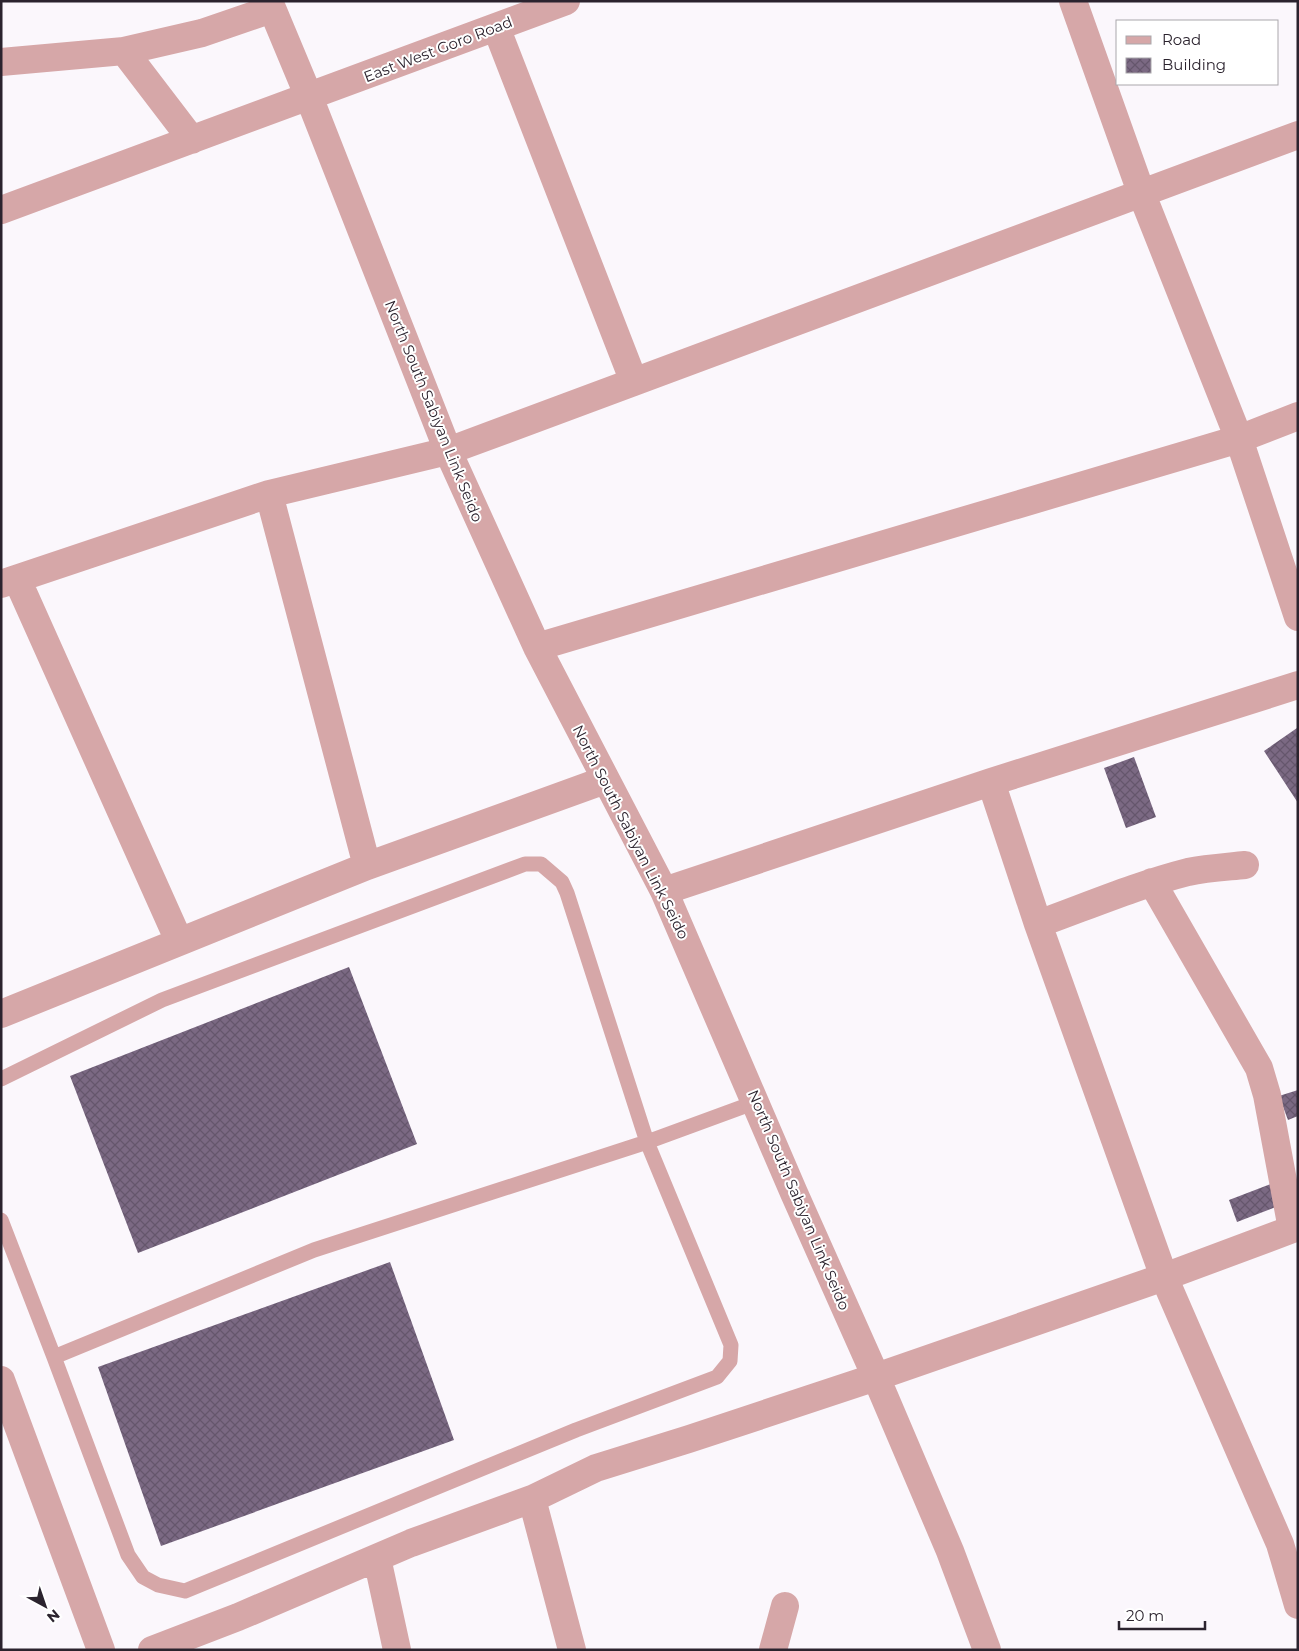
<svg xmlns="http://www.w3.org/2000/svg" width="1299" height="1651" viewBox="0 0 1299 1651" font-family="Montserrat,sans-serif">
<defs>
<pattern id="building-cross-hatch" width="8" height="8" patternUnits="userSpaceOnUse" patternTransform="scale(1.25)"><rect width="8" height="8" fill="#7b6983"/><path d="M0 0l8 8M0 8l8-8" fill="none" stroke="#65566c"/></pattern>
</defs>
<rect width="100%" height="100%" fill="#fbf7fc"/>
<path fill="url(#building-cross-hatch)" d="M1297,728L1298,729V803L1264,751Z
M1134,757L1156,817L1126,828L1104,768Z
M349,967L417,1144L138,1253L70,1076Z
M1298,1090V1116L1288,1120L1279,1096Z
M1273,1183L1281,1205L1237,1222L1229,1200Z
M390,1262L454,1440L161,1546L98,1367Z"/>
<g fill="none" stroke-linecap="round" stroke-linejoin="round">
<path stroke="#d6a7a8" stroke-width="15" d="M1,1079L162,1000L525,864H541L562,882L567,893L647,1142L731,1345L730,1361L717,1377L576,1430L185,1591L158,1585L143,1577L128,1555L54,1357L1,1220
M54,1357L314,1250L647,1142L756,1102"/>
<path stroke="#d6a7a8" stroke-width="28" d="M269,1L309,97L448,451L537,647L664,891L794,1193L876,1377L950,1551L987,1650
M1073,1L1141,192L1239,439L1298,617
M496,27L634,382
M124,51L192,140
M1,62L124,51L202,33L272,9
M1,210L566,1
M269,494L367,866
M17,579L179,941
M1,584L269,494L448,451L1298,135
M537,647L1239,439L1298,416
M991,782L1038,924L1164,1277L1280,1544L1298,1605
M1152,882L1259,1068L1267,1095L1292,1229
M664,891L991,782L1298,685
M1038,924C1088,906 1137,885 1188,872C1207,868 1226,867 1245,865
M1,1014L367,866L605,780
M1,1380L101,1650
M532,1499L572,1650
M377,1558L397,1650
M152,1650L238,1617L411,1543L532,1499L596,1468L689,1439L876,1377L1164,1277L1298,1227
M773,1650L785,1606"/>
</g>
<g text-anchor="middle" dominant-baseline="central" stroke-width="4" stroke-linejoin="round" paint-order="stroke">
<g font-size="15" fill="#2b232e" stroke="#fff">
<text transform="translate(438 49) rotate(-21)">East West Goro Road</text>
<text transform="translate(434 411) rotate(68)">North South Sabiyan Link Seido</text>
<text transform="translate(631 832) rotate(63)">North South Sabiyan Link Seido</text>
<text transform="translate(799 1200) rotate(67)">North South Sabiyan Link Seido</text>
</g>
</g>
<rect width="1299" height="1651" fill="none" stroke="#2b232e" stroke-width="5"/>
<rect x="1116" y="20" width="162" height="65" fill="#ffffff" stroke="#aaa7ab"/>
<rect x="1126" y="36" width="25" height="8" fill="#d6a7a8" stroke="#aaa7ab"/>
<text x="1162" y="45" font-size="15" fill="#2b232e">Road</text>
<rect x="1126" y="58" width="25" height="15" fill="url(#building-cross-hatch)" stroke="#aaa7ab"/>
<text x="1162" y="70" font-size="15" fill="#2b232e">Building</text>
<g transform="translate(45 1606) rotate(140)" stroke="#ffffff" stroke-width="4" paint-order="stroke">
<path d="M0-4L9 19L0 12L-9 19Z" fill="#2b232e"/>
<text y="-8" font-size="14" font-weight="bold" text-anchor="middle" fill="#2b232e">N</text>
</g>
<path d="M1119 1621v8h86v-8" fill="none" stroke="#2b232e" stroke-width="2.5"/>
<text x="1126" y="1621" font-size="15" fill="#2b232e" stroke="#ffffff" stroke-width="4" paint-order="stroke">20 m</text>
</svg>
